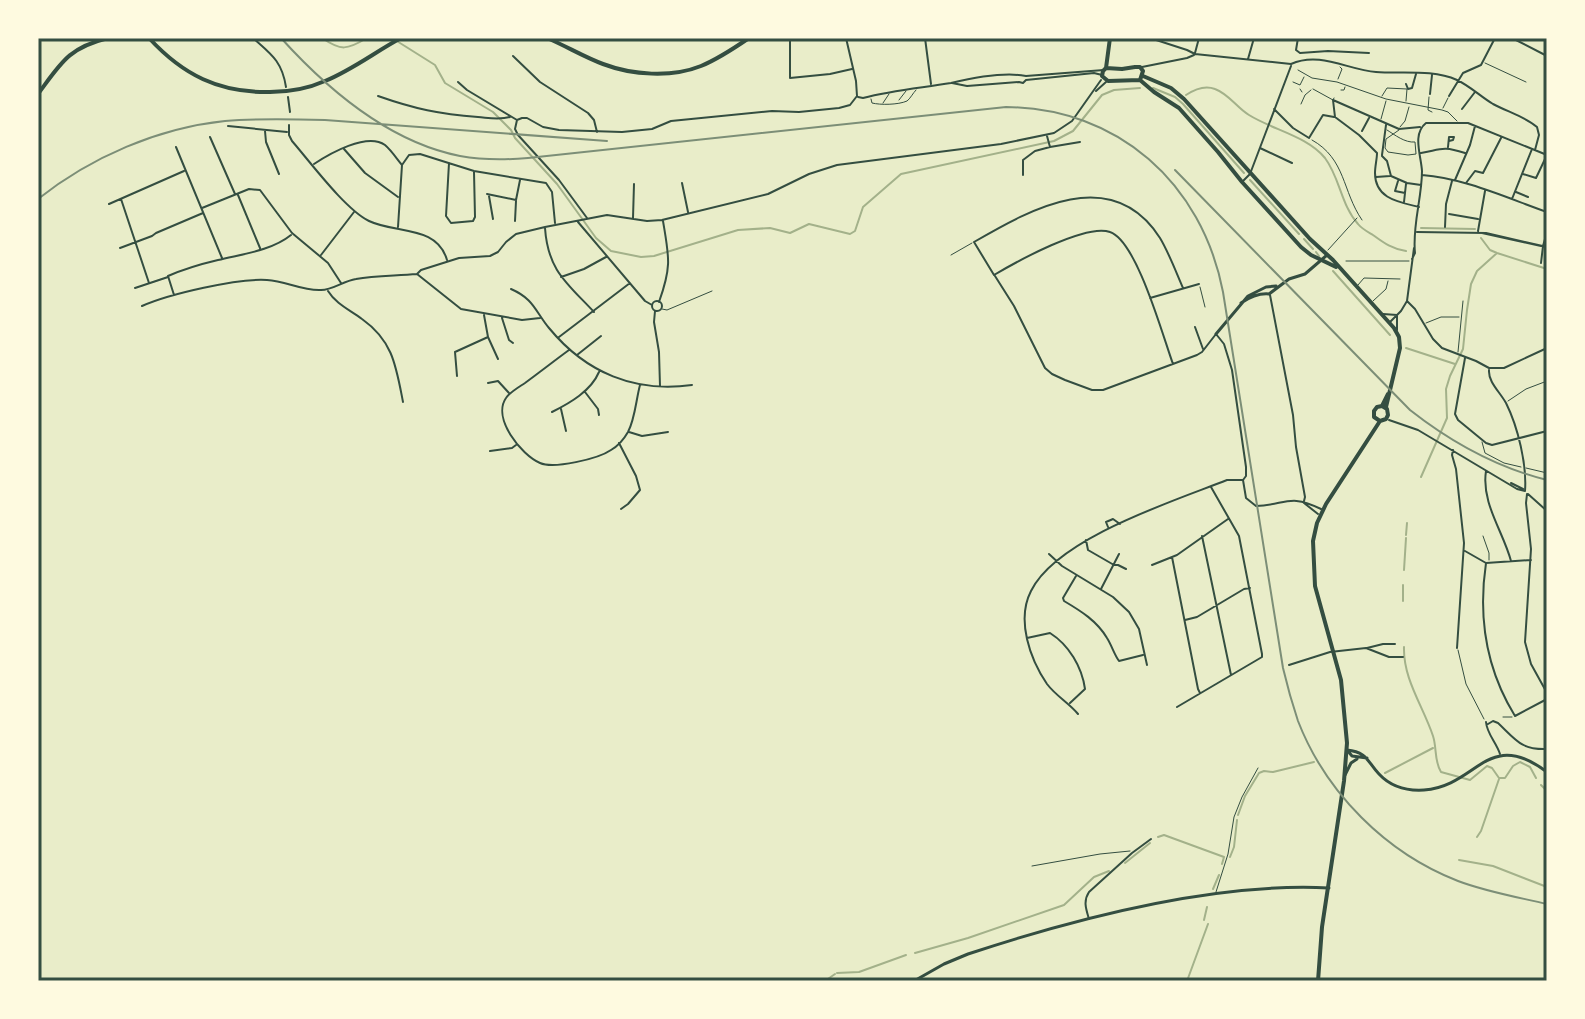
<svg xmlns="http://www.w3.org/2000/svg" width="1585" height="1019" viewBox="0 0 1585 1019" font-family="'Source Serif 4',serif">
<rect width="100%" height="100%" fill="#e9edc9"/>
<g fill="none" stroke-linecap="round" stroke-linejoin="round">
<path stroke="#a3b18a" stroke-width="2" d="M322,38C341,51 347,50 367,38
M392,38L435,65L445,83L493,112L511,130L515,138L557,184L596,238L611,251L641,257L654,256L738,230L770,228L790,233L809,224L850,234L855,231L863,207L901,174L1054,141L1073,131L1102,95L1114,90L1140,88
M1153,88L1175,97L1183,104L1244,173
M1186,95C1195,89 1205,85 1215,89C1229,94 1237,108 1249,115C1273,130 1307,136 1325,158C1340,178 1341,205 1358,224C1362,229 1368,232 1373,235C1384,243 1392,249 1406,251
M1250,180L1299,234
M1421,228L1475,229
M1481,238L1490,250L1497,253L1547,269
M1304,239L1313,249
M1316,252L1319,256
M1333,271L1390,335
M1406,348L1455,364
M1421,477L1447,418L1446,389L1450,376L1463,349L1467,310L1471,284L1477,271L1497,253
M1406,535L1407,523
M1404,570L1406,538
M1403,601V585
M1404,647C1403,679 1423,706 1433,736C1437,748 1434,761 1441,772L1470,780L1487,766L1492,768L1499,778H1505L1513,766L1520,762L1530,767L1536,778
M1385,773L1433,748
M1541,785L1547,791
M1238,815L1245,796L1259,773L1264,771L1273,772L1314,762
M1158,837L1164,835L1224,857L1222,864
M1477,837L1481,831L1499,779
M1230,857L1234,847L1237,820
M1459,860L1493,866L1547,887
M1125,863L1150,843
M1213,889L1219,875
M1204,920L1207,907
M915,953L968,938L1064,905L1094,877L1109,871
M837,973L859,972L906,955
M825,981L835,974
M1187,981L1208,924"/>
<path stroke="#344e41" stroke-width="1" d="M1485,63L1526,82
M871,99L872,103C880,105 898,105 907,101C910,99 913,93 916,90
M899,100L906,91
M883,103L889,94
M1312,140C1346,159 1342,191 1362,220
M1328,250L1357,218
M951,255L972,243
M1346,261H1409
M1358,285L1364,278L1400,279
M1200,287L1205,307
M1373,301L1386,289L1388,281
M662,309L667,310L712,291
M1426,323L1441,317H1459
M1458,352L1463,301
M1508,401L1526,389L1547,381
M1482,442L1485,453L1504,463L1521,467
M1526,468L1547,473
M1483,536L1489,553V560
M1458,650L1466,684L1484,719
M1503,717H1512
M1032,866L1100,854L1130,851
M1216,892L1228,854L1234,817L1242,797L1258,768"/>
<path stroke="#344e41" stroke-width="1" d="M1298,70L1312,78L1337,82L1386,99L1442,110L1448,112L1457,121
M1338,79L1342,69L1340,67
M1293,82L1300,85L1304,77
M1300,89L1302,92
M1313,89L1333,100L1334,98
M1341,90H1344L1345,87
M1382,96L1387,88L1407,89L1406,101
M1429,97L1428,110L1432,112
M1301,104L1305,95L1311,90
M1443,108L1448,98
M1381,119L1386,101
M1400,127L1405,121L1409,107
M1387,130C1395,135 1405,143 1415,142L1416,154L1408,155L1388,152L1385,148L1386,139L1399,130"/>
<path stroke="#344e41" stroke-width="2" d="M253,38C271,54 282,61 286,87
M790,38V78L830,74L852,69
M846,38L856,81L857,96
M925,38L931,84
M1150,38L1187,50L1195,54L1291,64
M1298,38L1296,50L1300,53L1328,51L1369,53
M1512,38L1547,56
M1195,53L1199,38
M513,56L540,82L588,113L594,120L597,132
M1248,59L1254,38
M1291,64C1320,51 1348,70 1376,72C1402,74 1432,69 1457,80C1470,86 1481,97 1493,104C1508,112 1524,116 1537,127L1539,135L1535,150
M1142,67L1187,58L1194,55
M458,82L467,90L517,120L522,118H527L543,127L559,130L622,132L652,129L671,121L772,111L799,112L839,108L850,105L857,96
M952,83L967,86L1019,82L1023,83L1026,80L1094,73L1102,75
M1406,84L1408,89L1412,88L1416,74
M1096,91L1106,82
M1430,94L1432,75
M378,96C415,109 439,114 478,117C490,118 499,120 510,117
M1449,96L1463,73L1481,65L1495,38
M288,97L290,112
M858,97L863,98C893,90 921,88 951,83C972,78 1006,72 1026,76L1104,70
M1333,100L1335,117L1359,135L1377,153C1377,159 1375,166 1375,173C1375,199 1399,202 1419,207
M1333,100L1399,129L1420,127
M1274,109L1293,128L1309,138L1323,115L1334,117
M1462,109L1475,92
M517,120L515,129L518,135L559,180L587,218
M289,125V135L292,141C311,163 345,209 369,221C396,234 437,225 447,260
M228,126L287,132
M265,131L266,142L279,174
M1362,131L1369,118
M1047,136L1050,147L1080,142
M210,137L235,194
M176,147L222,258
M1448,147L1449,137H1454L1453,140L1449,141
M1260,148L1292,163
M344,149L365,173L398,197
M1421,153C1443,149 1442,146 1465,153
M1382,155L1386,125
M1382,156L1387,161L1391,176L1407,183L1421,185
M449,163L446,216L451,223L473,221L475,217L474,172
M314,164C329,154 367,132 385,145C391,150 397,159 402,165L398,227
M402,165L409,155L420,154L474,171L546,183L552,192L555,223
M1523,174L1536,178L1546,157
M1023,175V160L1035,151L1050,147
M1422,175C1464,178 1507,198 1547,212
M1376,177L1390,176
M1455,180L1470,145L1475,126
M1243,181L1250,174L1291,66
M1398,181L1395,191L1405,193
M682,183L688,212
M1466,183L1475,171L1483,173L1501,138
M1516,192L1528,197
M487,194L516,200L520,180
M238,195L260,248
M489,196L493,219
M121,199L149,283
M1512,199L1532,149
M1404,202L1406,184
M109,204L184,171
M202,208L249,189L260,190L292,233L328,263L341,283
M1449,214L1478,219
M633,218L634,184
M515,221L516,201
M578,222L645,301L652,305
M1445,227L1446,204L1452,181
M545,228C548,271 567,283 594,312
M1478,231L1485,191
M1417,232L1486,233L1547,247
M1482,233L1541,246
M120,248L152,236L156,233L203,213
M321,255L354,212
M1412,259L1415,253C1412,226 1422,198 1422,171C1421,155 1412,134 1426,123H1468L1547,155
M1541,263L1543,246L1547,232
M417,274L461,309L522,320L540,318
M995,276L1014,306L1045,368L1052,374L1065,380L1092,390H1103L1197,355L1202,352L1216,334L1224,344L1232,370L1246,467V476L1243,480L1246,498L1256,506C1286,505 1289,493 1321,509
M561,277L584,269L606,257
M135,288L168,277
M511,289C534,299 535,311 549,328C586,373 635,393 692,385
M328,291C336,304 350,310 362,319C393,341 396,366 403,402
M174,295L168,276C184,269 201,264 218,260C242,254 271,251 291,235
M1270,295L1293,415L1296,447L1305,497L1304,501
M1150,298L1199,284
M652 306a5 5 0 1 1 10 0a5 5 0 1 1-10 0Z
M1407,301L1415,309L1433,339L1442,348L1476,361L1489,368H1504L1547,348
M659,302C672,266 669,257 663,221
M142,306C169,294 238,278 267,280C286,281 302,291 321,290C333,290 343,281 356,279C375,275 396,276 417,274L421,270L459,258L490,256L498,252L506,242L516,234L545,227L607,215L647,221L662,220L768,194L809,174L837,165L1001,144L1054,133L1072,121L1101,80
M655,311L654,322L659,352L660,386
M1383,314L1397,315
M484,315L488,337L498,359
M502,318L509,340L513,343
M1390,322L1401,311L1407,301L1414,248
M1195,327L1203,349
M1397,330V316
M559,337L630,283
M569,350C554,361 540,372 525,383C519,387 510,392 506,398C492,418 521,455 540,463C554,469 598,459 611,450C618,446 624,439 628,432C635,419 636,400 640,385
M577,355L601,336
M1465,358L1455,414L1458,420L1486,443L1492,445L1547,431
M1173,364C1163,337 1137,241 1110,232C1086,223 1016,262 994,275L974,242C1031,209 1112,163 1160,238C1169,253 1176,272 1183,288
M1489,370C1488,382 1500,392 1506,403C1518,427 1527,465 1525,491
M457,376L455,352L488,337
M488,383L498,381L509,393
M585,392L598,409L599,415
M561,409L566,431
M552,412C570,403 591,391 599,372
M1389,420L1418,430L1517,489L1525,491
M629,432L642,436L668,432
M619,443L636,476L640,490L628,504L621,509
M1453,450L1452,455L1456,469L1464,543L1457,648
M490,451L512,448L516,445
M1486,471C1481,503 1503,531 1511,561
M1511,483L1523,489
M1527,494L1526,503L1531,549L1525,642L1531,664L1547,693
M1528,494L1547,511
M1304,503L1318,514
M1108,527L1106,522L1113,519L1120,524
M1202,536L1231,675
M1086,540L1088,550L1114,565H1118L1126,569
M1465,551L1486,563L1531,560
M1049,554L1062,566L1113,597L1129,612L1139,629L1147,665
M1172,557L1198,689L1200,693
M1486,563C1478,617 1486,669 1515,716L1547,699
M1152,565L1177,555L1228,519
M1076,576L1063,598L1064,601C1081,611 1097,621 1107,638C1112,646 1114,654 1119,661L1143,655
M1101,589L1119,554
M1185,620L1197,617L1244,589L1250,588
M1027,638L1050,633C1069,645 1082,667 1085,689L1070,703
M1367,648L1383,644H1395
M1289,665L1330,652L1366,648L1389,657H1403
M1177,707L1262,657V654L1239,536L1211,487
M1078,714C1069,703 1056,696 1047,684C1030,659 1016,620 1031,591C1057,538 1174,501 1227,480H1242
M1486,722C1487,734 1496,742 1500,754
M1488,724L1493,721L1498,723C1516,740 1521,750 1547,749
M1089,919C1086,909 1083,901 1089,892L1132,853L1151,839"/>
<path stroke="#344e41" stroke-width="3" d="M1241,303C1250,297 1259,293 1269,294L1289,279L1305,274L1327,255
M1216,334L1248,296L1266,287L1276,286
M1347,750C1367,752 1367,761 1379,774C1391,787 1408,791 1424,790C1478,786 1487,727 1547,772
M1347,750L1352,756L1367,758
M1345,775L1351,763L1357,759
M914,981L944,964L968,954C1077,918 1214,882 1329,888"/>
<path stroke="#344e41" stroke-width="4" d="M149,38C183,75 219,93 270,92C289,92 307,89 325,81C352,70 375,52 401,38
M547,38C566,46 584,57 603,64C632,75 671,78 701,66C718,59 733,49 749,38
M1135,67H1140L1143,71L1140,80L1108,81L1102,76L1103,71L1106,68L1122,69Z
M1106,68L1110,38
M1143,76L1171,88L1184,99L1310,239L1333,260L1394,328L1399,337L1400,348L1386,407
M1140,80L1154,92L1179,108L1218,152L1242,182L1301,247L1311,255L1336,267
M38,94C61,63 68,48 108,38
M1382,406L1387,409L1388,415L1386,419L1380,421L1374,417V411L1377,407L1382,406L1388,394
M1318,981L1322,927L1344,781L1347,743L1341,680L1315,586L1313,541L1317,523L1326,504L1380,421"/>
<path stroke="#7c8e77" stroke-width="2" d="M281,38C328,90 389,142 460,156C482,160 505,160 528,158L1006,107C1118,108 1202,183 1223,292L1283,668C1287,685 1292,703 1298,721C1326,793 1386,853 1458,881C1487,892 1517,897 1547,904
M1175,170L1410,410C1452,443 1495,467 1547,480
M38,199C91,157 158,128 225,121C258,118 292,119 325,120L607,141"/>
</g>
<rect width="1585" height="1019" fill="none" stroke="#fefae0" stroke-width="80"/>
<rect x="40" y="40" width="1505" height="939" fill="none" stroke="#344e41" stroke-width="3"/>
</svg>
